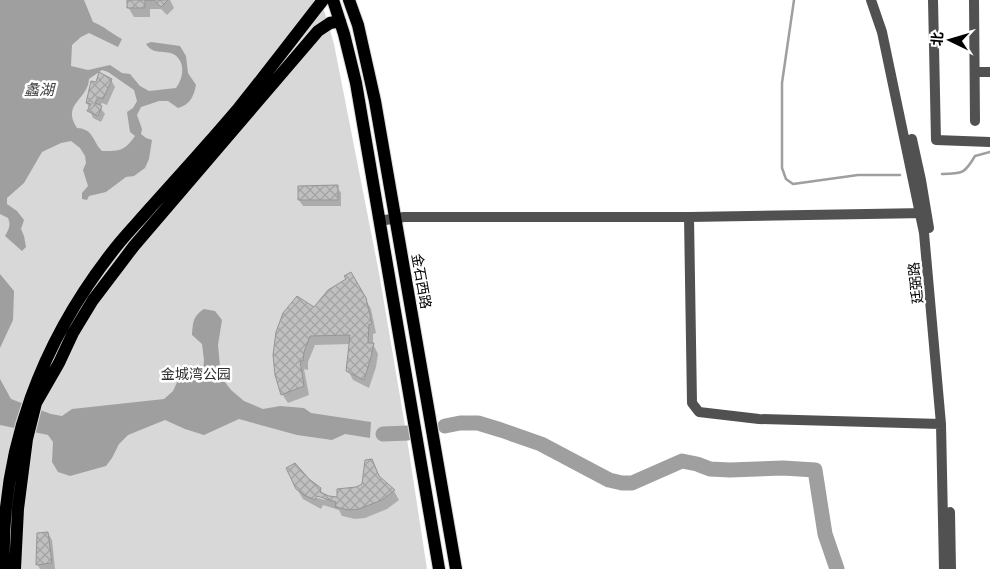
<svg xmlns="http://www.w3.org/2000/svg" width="990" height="569" viewBox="0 0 990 569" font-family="Commissioner,'Noto Sans SC',sans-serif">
<defs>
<pattern id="building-cross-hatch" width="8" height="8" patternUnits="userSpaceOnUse" patternTransform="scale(1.25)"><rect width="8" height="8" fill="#c0c0c0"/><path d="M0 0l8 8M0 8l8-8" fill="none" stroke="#a3a3a3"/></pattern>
</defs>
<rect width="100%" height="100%" fill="#fff"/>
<path fill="#d8d8d8" d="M0,0H321L334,44L379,273L405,426L427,569H0Z"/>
<path fill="#9f9f9f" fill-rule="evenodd" d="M0,0H84L93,22C104,26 112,34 122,39L118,47L89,33L81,37L72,45L71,66L88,70L110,65L122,73L130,74L140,86L149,91L176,88C183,79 186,63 175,55C165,49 154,56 146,44L151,42L180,46L186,56L188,73L196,85C194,96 190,105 178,108L168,101H159L141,107L137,115L142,129L141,134L146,138L152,140L149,159L145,168L134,176L126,177L106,192L89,196L87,200L82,199V193L88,186L83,170L86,163L85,156L80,148L71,141L61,143L42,152L24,183L7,198V204L17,211L24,220L21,229L24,236L26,247L22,251L5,236C9,229 11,225 8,218L0,214ZM102,70L108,72L134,90L137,101L133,108L127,112L130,132L135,136C124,151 121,151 102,151C92,141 94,129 77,128C61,104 88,100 89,79Z
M0,274L14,291L13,320L0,348Z
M204,309L215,311L222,320L218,345L221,377L231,390L244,401L263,409L280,406L304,408L311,413L371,422L370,438L345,434L332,440L297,435L239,419L204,435L185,429L165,420L128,435L119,444L112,458L106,466L70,476L58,472L52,462L53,442L48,435L0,425V379L11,399L51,414L62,416L72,409L164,399L173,391L179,378L195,372L203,371L204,360L202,344L192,335C193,322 193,316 204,309Z"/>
<path fill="#0003" fill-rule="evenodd" d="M128,0H170L174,8L167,15L161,9H150V17H134L128,7Z
M111,80L115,87L107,105L102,103L100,107L105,114L101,122L93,118L87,103L97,83Z
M337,187L341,193V206H303L299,200Z
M351,274L371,309L376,333L373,334V344L378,354L376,367L369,388L353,380L348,370L350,344L315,345L308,362V370L304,369L309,395L288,403L282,394L314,309L348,280Z
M372,460L381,479L394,491L399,500L387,509L365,518L355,519L342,516L339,510L323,505L321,509L303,499L297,489L308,480L320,489L324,495L338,498L363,484ZM312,493L325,497V500L311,496Z
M48,533L52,540L55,569H40L37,564Z"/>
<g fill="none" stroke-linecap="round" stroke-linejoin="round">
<path stroke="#9f9f9f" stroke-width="2.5" d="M794,0L782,83V168L786,179L793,184L858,175H900
M942,174C963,174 965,173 975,156L990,152"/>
<path stroke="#9f9f9f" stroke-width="15" d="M445,426L460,423H478L501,430L541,444L609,480L622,483H632L682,461L697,464L710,469L730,470L783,468L815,470L825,534L837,569
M383,434L408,433"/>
</g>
<path fill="url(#building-cross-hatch)" stroke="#959595" d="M127,0H168L161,7L154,0H145V8H127Z
M99,72L112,79L103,99L98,97L95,103L102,106L98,116L87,111L91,104L86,103L91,81L96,82Z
M338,185V200H298V186Z
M351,272L366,298L372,324H369L368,343H374L371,357L364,380L346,371L350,335L310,336L304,352L303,361H300L304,386L281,395L275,375L273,355L276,332L283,313L297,296L314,307L328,290L346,279L344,276Z
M372,459L379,476L395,490L382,500L359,509L349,510L335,507L336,502L317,496L315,500L304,495L296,489L286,468L295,463L309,479L321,488L320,492L329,496L337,497V489L356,487L362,484L365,460Z
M48,532L52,563L36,565L37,533Z"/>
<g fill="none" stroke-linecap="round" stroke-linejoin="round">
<g stroke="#dbdbdb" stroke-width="14">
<path id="major" d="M333,0L344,34L356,83L439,569
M349,0L358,25L375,101L456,569
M4,569C0,449 42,340 116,247C127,233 140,220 151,207C180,175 209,143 237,110C266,74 294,37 323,0
M15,569L18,509L27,439L36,403L59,363L73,333L93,300L134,246L318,31L330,23L340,21"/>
</g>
<path stroke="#515151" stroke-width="10" d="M871,0L882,32L924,233L941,424L944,569
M933,0L936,140L990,142
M974,0L975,121
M975,72H990
M912,139L921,180L929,228
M689,217L692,403L699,412L759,419L941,424
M379,221L404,217H689L926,213
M950,512L951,569"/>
<use href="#major" stroke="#000" stroke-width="12"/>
</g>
<g text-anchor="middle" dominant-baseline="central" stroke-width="5" stroke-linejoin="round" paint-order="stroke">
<g font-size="14" fill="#000" stroke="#fff">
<text transform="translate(422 281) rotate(80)">金石西路</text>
<text transform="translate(915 283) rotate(-96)">廷弼路</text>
</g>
<g font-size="14" fill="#2f2f2f" stroke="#fff">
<text x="196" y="373">金城湾公园</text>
</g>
<g font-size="15" font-style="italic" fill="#404040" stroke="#fff">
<text x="39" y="89">蠡湖</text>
</g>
</g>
<g transform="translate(950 40) rotate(275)" stroke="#ffffff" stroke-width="4" paint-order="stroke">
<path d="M0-4L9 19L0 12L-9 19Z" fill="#000000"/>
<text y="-8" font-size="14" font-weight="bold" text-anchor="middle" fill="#000000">北</text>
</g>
</svg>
